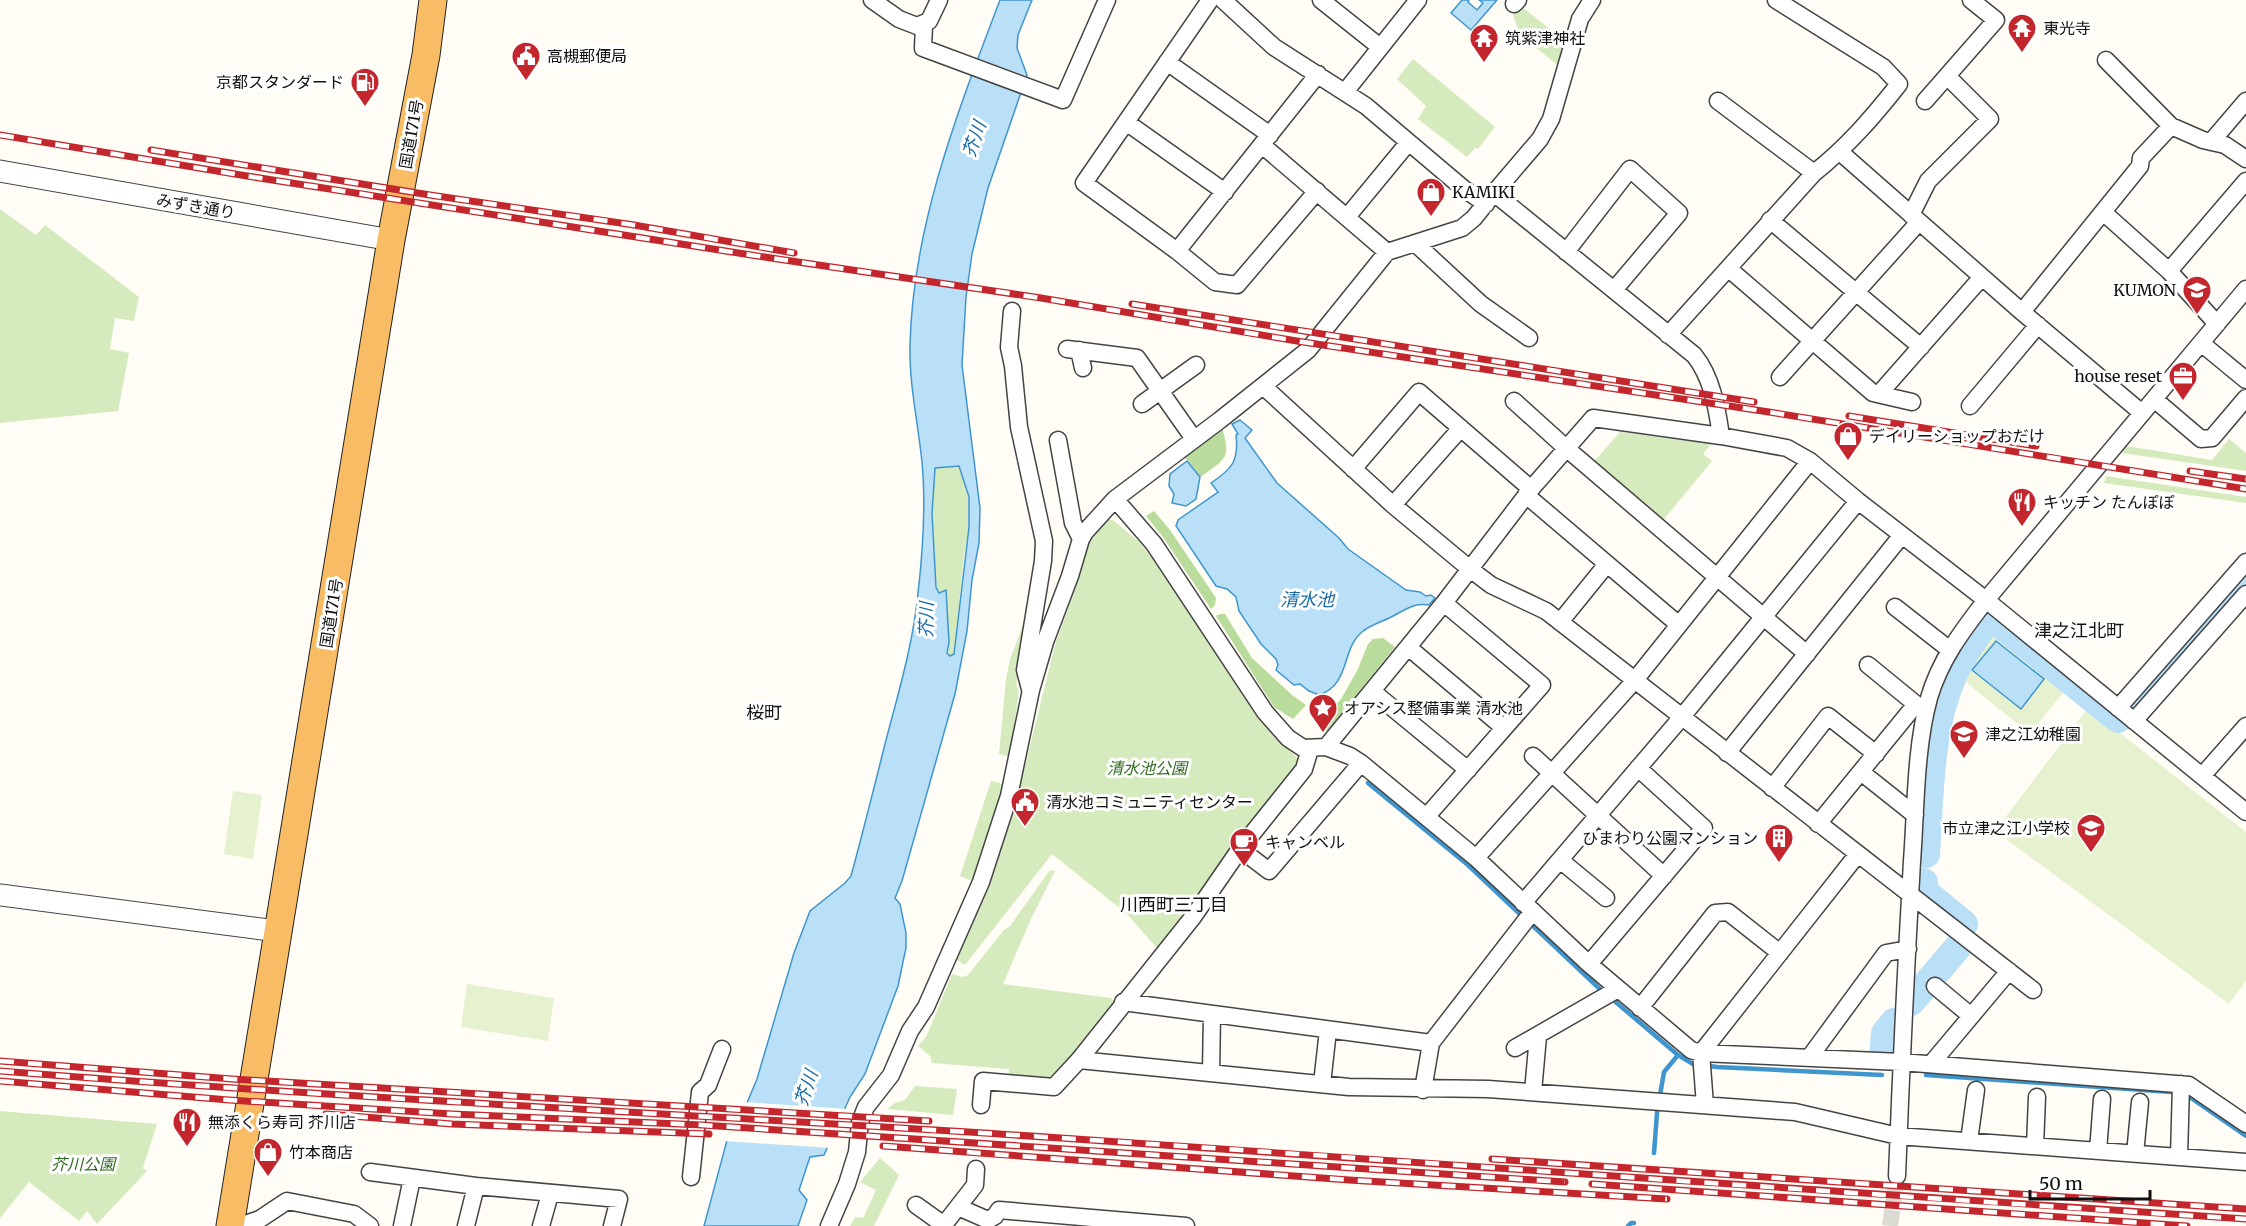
<svg xmlns="http://www.w3.org/2000/svg" width="2246" height="1226" viewBox="0 0 2246 1226" font-family="Merriweather,'Noto Sans JP',serif">
<rect width="100%" height="100%" fill="#fffdf5"/>
<path fill="#d5ebbd" d="M1520,5L1567,43L1560,67L1520,35L1513,15Z
M1413,59L1495,127L1478,149L1475,148L1467,157L1418,119L1426,106L1397,79Z
M0,209L36,235L45,225L139,297L134,321L115,318L110,349L129,353L118,411L0,423Z
M1620,432L1711,444L1703,454L1712,461L1659,525L1590,466Z
M2229,439L2246,453V471L2122,453L2127,446L2212,460Z
M959,466L968,497L969,527L964,554L954,654L950,655L948,653L949,642L946,590L939,592C936,585 936,577 935,569C931,535 933,502 935,468Z
M2106,476L2246,497V503L2104,483Z
M1108,520H1113L1138,541L1162,569L1232,672L1254,713L1297,758L1298,765L1163,947H1156L1127,914L1052,854L965,965L956,959L986,890L1013,815L1055,645L1080,575L1086,549L1093,536Z
M1027,615L1016,685L1019,690L1010,757L999,754L1006,679L1010,659Z
M991,781L1004,784L972,881L960,876Z
M1050,870L1055,871L1030,921L1003,984L1111,998L1116,1002L1053,1081L1009,1077V1069L932,1063L930,1056L918,1046L927,1035L952,974L963,977L968,975L1003,931L1010,926Z
M915,1086L957,1089L953,1115L887,1109L895,1103L905,1100Z
M0,1111L157,1124L143,1168L147,1171L97,1224L87,1211L79,1221L29,1182L0,1218Z
M880,1158L899,1175L874,1226H850L855,1217L863,1218L876,1190L860,1182Z"/>
<path fill="#b9dc9c" d="M1222,427C1231,460 1226,458 1201,477L1184,456Z
M1154,511L1170,530L1216,598L1215,605L1211,609L1163,537L1146,516Z
M1220,614H1225L1252,658L1292,695L1306,705L1293,719L1274,707L1216,616Z
M1383,638L1395,647L1327,731L1318,724L1341,699L1357,671L1368,644L1373,639Z"/>
<path fill="#e6f2cf" d="M1994,622L2070,684L2030,734L1956,674L1969,652Z
M2088,708L2246,832V981L2229,1004L1995,831Z
M233,791L262,795L253,859L224,854Z
M467,984L554,998L548,1041L461,1027Z"/>
<path fill="#b9e0f7" stroke="#3f96cf" stroke-width="1.5" fill-rule="evenodd" d="M1000,0H1032L1018,35L1017,48L1027,75L988,188L972,254L966,297L962,365L980,508L979,543L972,580L967,631L955,694L902,881L895,898L900,904L906,933V948L898,986L865,1074L850,1097L824,1155L810,1157L799,1190L807,1200L798,1226H704L730,1129L744,1110L757,1079L794,953L810,911L845,883L851,876C863,832 874,788 885,744C898,694 913,645 918,593C923,550 926,505 922,462C918,423 909,384 910,345C913,224 958,111 1000,0ZM959,466L969,497V527L954,654L950,656L947,653L949,642L946,590L939,593L936,587L932,514L935,468Z
M1462,0H1469L1468,2L1477,10L1483,3L1479,0H1497L1471,30L1451,13Z
M1240,420L1252,430L1245,438L1277,483L1339,538L1348,549L1406,590L1420,592L1426,596L1431,595L1435,598L1429,605C1414,603 1408,608 1395,615C1385,621 1371,624 1362,632C1341,649 1351,684 1319,695L1309,691L1300,684L1294,685L1276,670L1278,665L1276,659L1261,644L1239,611L1236,597L1227,589L1216,586L1176,526L1178,520L1218,492L1211,483C1232,469 1239,461 1236,435L1238,434L1232,424Z
M1187,461L1200,477L1196,499L1186,506L1172,503L1174,494L1169,486L1170,474Z
M1996,641L2044,679L2021,709L1972,670Z"/>
<path fill="#fffdf5" d="M744,1102L848,1109L831,1148L723,1141L727,1128Z"/>
<g fill="none" stroke-linecap="round" stroke-linejoin="round">
<path stroke="#3f96cf" stroke-width="4.5" d="M1368,783L1468,865L1523,917
M1530,923L1604,993
M1611,998L1678,1055L1693,1064L1717,1067L1882,1075
M1926,1075L2171,1092L2188,1096L2246,1136
M1654,1153L1657,1113L1664,1072L1678,1055
M1628,1226L1631,1223H1634"/>
<path stroke="#b9e0f7" stroke-width="28" d="M2221,609L2246,580
M2133,709L2206,627
M1926,854C1930,795 1929,731 1953,676C1961,656 1975,638 1987,621L1995,620L2118,719
M1924,882L1925,892L1964,924
M1911,1002L1963,941
M1883,1056L1885,1033L1894,1022"/>
<path stroke="#dbdad3" stroke-width="16" stroke-dasharray="16 8" stroke-linecap="butt" d="M1890,1226L1897,1176"/>
<g stroke="#444" stroke-width="19">
<path id="minor" d="M872,0L899,19L917,26L929,21L939,0
M1210,0L1084,183L1177,251L1318,74
M1223,0L1274,47L1366,106L1464,189L1486,204
M1321,0L1380,47
M1514,4L1518,0
M924,25L923,48L1063,100L1107,0
M2106,60L2171,126L2203,140L2225,145L2246,159
M1167,62L1270,135
M1345,92L1418,0
M1718,101L1814,173
M1925,101L1996,20L1971,0
M1126,122L1225,192
M2211,142L2246,101
M1262,145L1387,252
M1840,152L2022,312L2140,166L2141,158L2171,126
M1494,193L1540,139L1551,119L1580,19L1592,0
M2103,212L2169,271L2217,324
M1911,215L1928,181L1990,119L1948,77
M1347,217L1408,143
M1770,220L1921,347
M1415,243L1481,304L1529,338
M1177,251L1215,282L1237,285L1317,191
M1566,252L1630,169L1679,213L1614,290
M1729,269L1873,393L1912,402
M2169,271L2246,181
M1012,311L1009,347L1013,366L1019,427L1044,541L1043,561L1025,670L1030,689
M2022,312L2142,413
M1668,335L1814,173C1847,147 1873,117 1899,84L1883,67L1776,0
M2201,343L2246,380
M1067,349L1137,358L1194,439
M1079,350L1083,368
M1780,377L1919,222
M1263,386L1393,505L1470,569L1491,585L1546,611L2033,990
M1879,394L1982,277
M2154,399L2201,439L2212,438L2246,398
M1514,401L1566,448L1807,654
M1142,404L1196,365
M1970,406L2038,325
M1058,440L1073,523L1081,539
M1353,469L1419,392L1531,489
M1526,495L1679,625
M1115,499L1154,544L1265,712L1288,738L1303,748L1326,747L1350,756L1361,763L1476,858L1589,964L1691,1050L1701,1053L1901,1062L2189,1085L2246,1124
M1393,505L1461,428
M1895,607L1950,650
M1560,622L1607,564
M1408,647L1504,728
M1868,665L1923,710
M1372,691L1468,770
M2118,708L2246,562
M2134,721L2246,594
M1326,747L1444,603L1531,489L1593,418L1721,436L1787,448L1810,461L1858,501L1986,600L2246,812
M1727,753L1902,535
M1533,756L1664,876
M1861,772L1915,815
M2202,776L2246,726
M1772,788L1828,716L1876,754
M1427,816L1542,685L1444,603
M1818,824L1916,704
M1240,849L1269,871L1361,763
M1476,858L1635,680L1810,461
M1560,860L1606,898
M1523,903L1681,718L1858,501
M1589,964L1704,828L1638,768
M1935,986L1971,1016
M1123,1002L1431,1043L1533,911
M1640,1008L1715,913L1728,912L1780,953
M1515,1048L1618,989
M1809,1058L1886,953L1908,949
M1079,1060L1349,1087L1488,1089L1795,1112L1898,1136L2246,1162
M1931,1064L2009,971
M1211,1073L1212,1014
M1322,1084L1328,1030
M1423,1090L1431,1043
M1533,1092L1538,1036
M981,1105L983,1081L1054,1087L1079,1060L1193,917L1240,849L1304,769L1310,749
M1705,1105L1701,1053L1857,855
M1969,1141L1976,1090
M2035,1146L2037,1097
M2098,1151L2102,1099
M2135,1154L2140,1102
M2179,1157L2181,1084
M370,1172L476,1186L619,1199L612,1226
M1897,1176C1901,1071 1906,966 1912,861C1916,809 1915,749 1929,698C1940,660 1962,631 1986,600L2246,289
M691,1177L700,1092L708,1085L722,1049
M916,1205L944,1225
M958,1207L988,1220L995,1216L999,1210L1186,1226
M239,1226L260,1219L287,1201L354,1214L370,1226
M402,1226L412,1178
M466,1226L476,1186
M541,1226L550,1194
M829,1226L847,1184L857,1152L860,1122L866,1107L891,1075L910,1031L926,1007L981,882L1009,796L1031,690L1045,642L1070,576L1081,539L1085,532L1115,499L1220,420L1308,350L1387,252L1462,228L1474,218L1494,193L1694,355C1712,377 1717,408 1721,436
M943,1226L975,1185L976,1169"/>
</g>
<g stroke="#444" stroke-width="23">
<path id="tertiary" d="M0,171L391,240
M0,895L277,931"/>
</g>
<g stroke="#222" stroke-width="29">
<path id="trunk" d="M230,1226L391,240L426,55L433,0"/>
</g>
<use href="#minor" stroke="#fff" stroke-width="16"/>
<use href="#tertiary" stroke="#fff" stroke-width="21"/>
<use href="#trunk" stroke="#f7bc64" stroke-width="27"/>
<g stroke="#c4262e" stroke-width="7">
<path id="rail" d="M0,135L247,176L751,255L1041,298L1303,342L1769,412L2246,489
M151,150L430,195L634,225L794,253
M1132,304L1754,402
M1849,416L2036,446
M2190,471L2246,479
M0,1061L232,1079L929,1121
M0,1071C353,1099 707,1115 1061,1138C1456,1164 1851,1194 2246,1219
M0,1081L229,1100L452,1114L702,1125L1565,1182
M326,1114L452,1124L709,1134
M883,1146L1349,1180L1667,1199
M1492,1159L2246,1209
M1592,1184L2187,1226"/>
</g>
<use href="#rail" stroke="#fff" stroke-width="4.5" stroke-dasharray="14" stroke-linecap="butt"/>
</g>
<defs>
<g id="temple-pin" transform="scale(1.5)"><path d="M0 17L-7.5 6A9.5 9.5 0 1 1 7.5 6Z" fill="#c4262e" stroke="#fff"/><path d="M0-6L5-2H3V0L6.5 2.5H4V6H1.5V3h-3V6H-4V2.5H-6.5L-3 0V-2H-5Z" fill="#fff"/></g>
<g id="civic-pin" transform="scale(1.5)"><path d="M0 17L-7.5 6A9.5 9.5 0 1 1 7.5 6Z" fill="#c4262e" stroke="#fff"/><path d="M-.6-6.5H3V-4.5H.6V-3L4-1V1h2V6H-6V1h2V-1L-.6-3ZM-1.2 2.5V6h2.4V2.5Z" fill="#fff"/></g>
<g id="fuel-pin" transform="scale(1.5)"><path d="M0 17L-7.5 6A9.5 9.5 0 1 1 7.5 6Z" fill="#c4262e" stroke="#fff"/><path d="M-5.5-6h7V0h2V4h1.3V-2.5L3-4.5l.8-.8L6-3V5H2.5V1h-1V6h-7ZM-4.2-4.7v3.2H.2V-4.7Z" fill="#fff"/></g>
<g id="shop-pin" transform="scale(1.5)"><path d="M0 17L-7.5 6A9.5 9.5 0 1 1 7.5 6Z" fill="#c4262e" stroke="#fff"/><path d="M-5-2.5h2.3a2.7 3.5 0 0 1 5.4 0H5L5.5 6h-11ZM-1.5-2.5h3a1.5 2.3 0 0 0-3 0Z" fill="#fff"/></g>
<g id="school-pin" transform="scale(1.5)"><path d="M0 17L-7.5 6A9.5 9.5 0 1 1 7.5 6Z" fill="#c4262e" stroke="#fff"/><path d="M0-5L7-2L0 1L-7-2ZM-4 1L0 2.5L4 1V4Q0 6-4 4Z" fill="#fff"/></g>
<g id="office-pin" transform="scale(1.5)"><path d="M0 17L-7.5 6A9.5 9.5 0 1 1 7.5 6Z" fill="#c4262e" stroke="#fff"/><path d="M-6-3h4V-5.5h4V-3h4V5H-6ZM-1-4.5V-3h2v-1.5ZM-6 0V1H6V0Z" fill="#fff"/></g>
<g id="restaurant-pin" transform="scale(1.5)"><path d="M0 17L-7.5 6A9.5 9.5 0 1 1 7.5 6Z" fill="#c4262e" stroke="#fff"/><path d="M-5-6h1v4h1v-4h1v4h1v-4h1v5L-1.5 .5V6h-2V.5L-5-1ZM5-6V6H3V1.5H1.5Q1.5-4 5-6Z" fill="#fff"/></g>
<g id="sight-pin" transform="scale(1.5)"><path d="M0 17L-7.5 6A9.5 9.5 0 1 1 7.5 6Z" fill="#c4262e" stroke="#fff"/><path d="M0-6L1.8-2.2L6-1.7L2.9 1.2L3.7 5.4L0 3.3L-3.7 5.4L-2.9 1.2L-6-1.7L-1.8-2.2Z" fill="#fff"/></g>
<g id="building-pin" transform="scale(1.5)"><path d="M0 17L-7.5 6A9.5 9.5 0 1 1 7.5 6Z" fill="#c4262e" stroke="#fff"/><path d="M-4-6H4V6H1V3H-1V6H-4ZM-2.5-4.3h1.7v1.8h-1.7ZM.8-4.3h1.7v1.8H.8ZM-2.5-1h1.7V.8h-1.7ZM.8-1h1.7V.8H.8Z" fill="#fff"/></g>
<g id="cafe-pin" transform="scale(1.5)"><path d="M0 17L-7.5 6A9.5 9.5 0 1 1 7.5 6Z" fill="#c4262e" stroke="#fff"/><path d="M-5.5-4.5H6V0H3Q3 3.5 0 3.5H-2.5Q-5.5 3.5-5.5 0ZM3-3.2v2h1.7v-2ZM-6 4.5H4V6H-6Z" fill="#fff"/></g>
</defs>
<g fill-rule="evenodd">
<use href="#temple-pin" x="2022" y="28"/>
<use href="#temple-pin" x="1484" y="38"/>
<use href="#civic-pin" x="526" y="56"/>
<use href="#fuel-pin" x="365" y="82"/>
<use href="#shop-pin" x="1431" y="192"/>
<use href="#school-pin" x="2197" y="290"/>
<use href="#office-pin" x="2183" y="376"/>
<use href="#shop-pin" x="1848" y="436"/>
<use href="#restaurant-pin" x="2022" y="502"/>
<use href="#sight-pin" x="1323" y="708"/>
<use href="#school-pin" x="1964" y="734"/>
<use href="#civic-pin" x="1025" y="802"/>
<use href="#school-pin" x="2091" y="828"/>
<use href="#building-pin" x="1779" y="838"/>
<use href="#cafe-pin" x="1244" y="842"/>
<use href="#restaurant-pin" x="187" y="1122"/>
<use href="#shop-pin" x="268" y="1152"/>
</g>
<g text-anchor="middle" dominant-baseline="central" stroke-width="6" stroke-linejoin="round" paint-order="stroke">
<g font-size="16" fill="#111" stroke="#fff" text-anchor="start">
<text x="2043" y="28">東光寺</text>
<text x="1505" y="38">筑紫津神社</text>
<text x="547" y="56">高槻郵便局</text>
<text x="344" y="82" text-anchor="end">京都スタンダード</text>
<text x="1452" y="192">KAMIKI</text>
<text x="2176" y="290" text-anchor="end">KUMON</text>
<text x="2162" y="376" text-anchor="end">house reset</text>
<text x="1869" y="436">デイリーショップおだけ</text>
<text x="2043" y="502">キッチン たんぽぽ</text>
<text x="1344" y="708">オアシス整備事業 清水池</text>
<text x="1985" y="734">津之江幼稚園</text>
<text x="1046" y="802">清水池コミュニティセンター</text>
<text x="2070" y="828" text-anchor="end">市立津之江小学校</text>
<text x="1758" y="838" text-anchor="end">ひまわり公園マンション</text>
<text x="1265" y="842">キャンベル</text>
<text x="208" y="1122">無添くら寿司 芥川店</text>
<text x="289" y="1152">竹本商店</text>
</g>
<g font-size="16" fill="#111" stroke="#fff">
<text transform="translate(411 134) rotate(-80)">国道171号</text>
<text transform="translate(196 206) rotate(10)">みずき通り</text>
<text transform="translate(331 613) rotate(-81)">国道171号</text>
</g>
<g font-size="16" font-style="italic" fill="#2f6b1f" stroke="#fff">
<text x="1147" y="768">清水池公園</text>
<text x="83" y="1164">芥川公園</text>
</g>
<g font-size="18" font-style="italic" fill="#1768a6" stroke="#fff">
<text transform="translate(974 139) rotate(-71)">芥川</text>
<text x="1307" y="599">清水池</text>
<text transform="translate(926 620) rotate(-89)">芥川</text>
<text transform="translate(806 1088) rotate(-72)">芥川</text>
</g>
<g font-size="18" fill="#111" stroke="#fff">
<text x="2079" y="630">津之江北町</text>
<text x="764" y="712">桜町</text>
<text x="1174" y="904">川西町三丁目</text>
</g>
</g>
<path d="M2030 1190v9h120v-9" fill="none" stroke="#111111" stroke-width="3"/>
<text x="2039" y="1190" font-size="18" fill="#111111" stroke="#ffffff" stroke-width="4.5" paint-order="stroke">50 m</text>
</svg>
